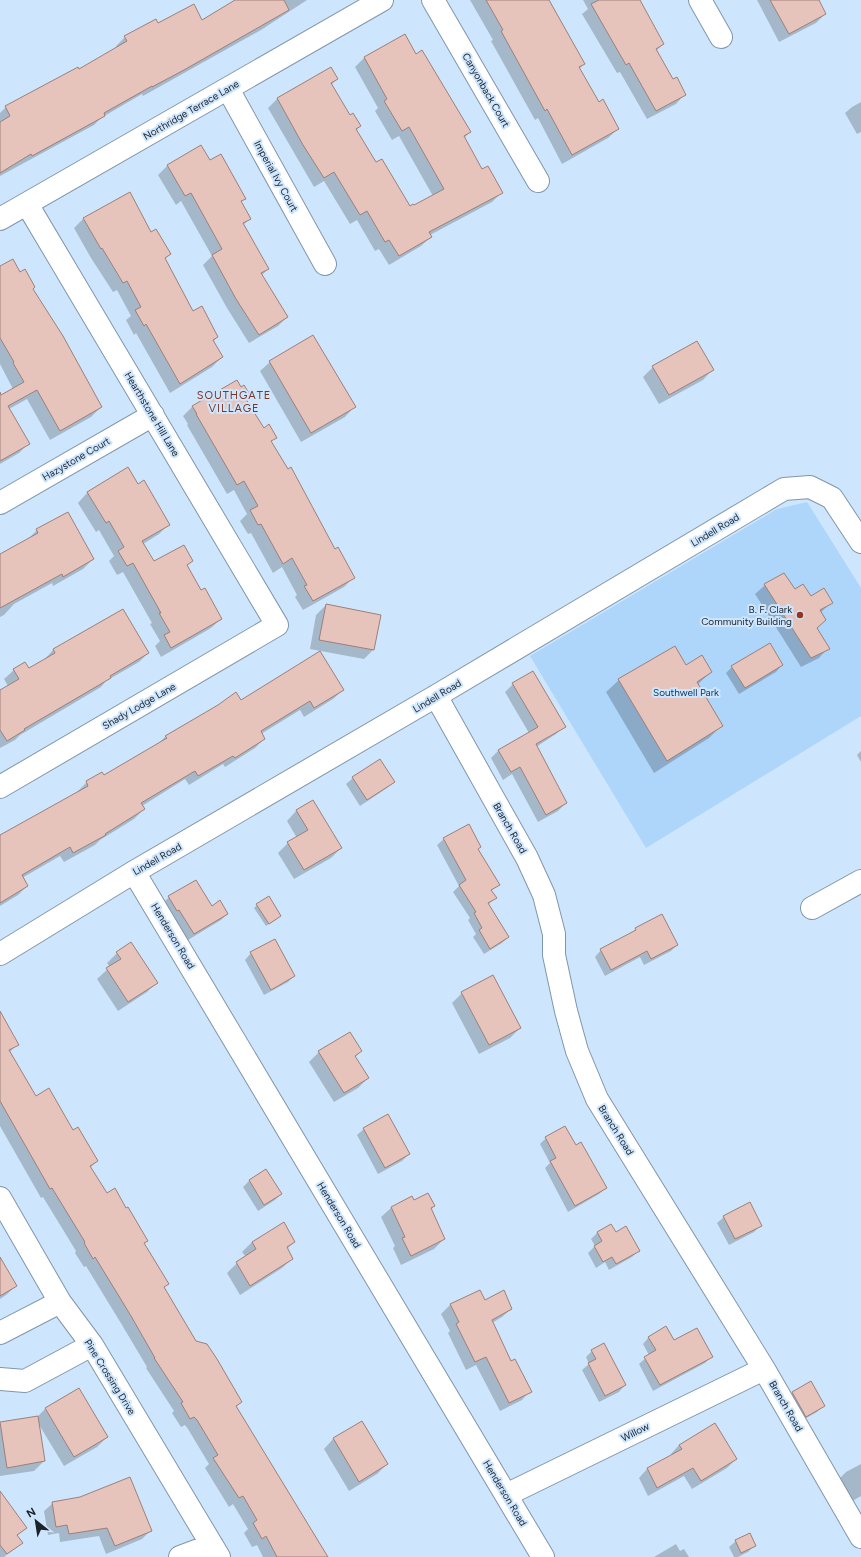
<svg xmlns="http://www.w3.org/2000/svg" width="861" height="1557" viewBox="0 0 861 1557" font-family="Figtree,sans-serif">
<rect width="100%" height="100%" fill="#cee6fd"/>
<path fill="#aed5fa" d="M807,502L861,588V716L646,848L530,656L777,509Z"/>
<path fill="#0003" d="M237,0H307L261,30L143,96L142,94L101,118L94,125L0,176V113L6,107L79,70L117,48L116,46L125,37L158,24L202,21Z
M470,0H543L584,64L579,69L598,103L618,129L608,138L562,164L538,118L535,120L491,41L493,40Z
M583,0H640L663,44L656,51L672,80L685,94L676,104L647,119L620,72L617,73L582,14L588,9Z
M757,0H818L825,14L816,23L779,42Z
M404,35L416,55L470,132L464,138L482,170L501,193L492,202L430,235L431,237L421,246L389,265L379,249L375,251L357,220L350,224L324,181L314,187L268,108L277,99L337,79L331,85L350,117L360,126L356,131L376,164L410,207L414,206L433,196L399,136L392,140L375,111L378,108L355,67L364,58Z
M861,102V132L857,134L845,113L852,107Z
M201,146L210,162L245,198L241,202L250,219L243,225L268,269L261,276L287,317L278,326L249,343L227,308L203,265L212,256L181,201L176,205L158,175L167,166Z
M84,218L151,233L170,254L165,259L193,312L217,337L213,342L222,357L212,367L170,393L136,333L134,335L126,320L131,316L117,290L113,292L91,258L74,228Z
M0,267L20,273L32,289L101,407L91,417L50,440L27,399L9,409L29,443L19,453L0,464V396L13,389L0,364Z
M270,362L354,407L345,417L301,442L260,371Z
M653,367L712,370L703,380L659,404L643,377Z
M241,388L251,398L247,402L263,429L275,437L271,442L335,550L354,577L344,587L303,610L295,597L297,595L282,567L273,573L251,533L248,534L240,521L247,514L234,490L227,494L187,425L188,424L183,416L193,406Z
M128,469L137,485L168,525L159,534L143,544L153,563L192,561L187,566L201,591L221,619L211,628L161,657L155,646L160,641L150,624L152,623L123,572L117,575L109,561L114,556L99,530L96,532L78,503L87,493Z
M37,530L93,559L83,569L53,586L52,583L14,604L4,615L0,617V561L27,540Z
M765,585L795,590L810,597L831,603L820,613L825,620L816,629L828,648L819,658L801,667L755,594Z
M326,605L373,650L364,659L310,649L316,615Z
M122,610L148,653L139,662L106,681L101,687L20,735L15,740L0,748V691L8,686L4,679L14,670L25,663L29,669L44,660L53,650Z
M782,665L776,672L739,694L726,673L732,667Z
M686,666L711,672L697,685L722,725L709,738L654,773L606,692L619,680Z
M513,684L564,726L556,734L536,747L566,803L558,811L538,822L512,774L503,780L491,758L499,750L529,733L505,692Z
M343,690L333,699L304,717L300,710L261,734L264,739L255,748L225,767L223,764L189,785L185,779L142,806L144,809L134,819L100,840L95,845L64,862L60,856L22,878L27,886L18,895L0,906V837L78,793L77,792L87,782L104,777L158,744L166,736L241,701Z
M861,751V762L857,755Z
M353,778L394,782L387,788L360,806L346,784Z
M313,801L341,848L331,858L294,879L278,853L288,843L297,838L287,821L296,811Z
M444,839L478,849L499,884L491,891L495,898L488,905L508,937L502,943L484,954L473,937L476,934L468,920L470,918L453,892L459,886L437,845Z
M169,897L227,914L221,920L188,940L173,915L171,916L163,903Z
M257,905L277,919L266,926L254,908Z
M636,929L677,945L671,951L644,965L640,957L605,976L595,957L601,950L629,935Z
M117,953L156,983L147,992L118,1011L97,979L110,967L107,963Z
M251,953L294,976L288,982L264,995L245,960Z
M462,993L520,1028L510,1038L479,1054L452,1003Z
M0,1013L17,1044L10,1052L35,1098L73,1131L97,1161L90,1168L106,1194L126,1209L147,1240L143,1244L168,1283L163,1288L196,1342L241,1402L236,1407L326,1557H263L257,1545L252,1547L244,1533L248,1529L233,1504L229,1507L205,1468L209,1464L188,1429L185,1425L181,1427L172,1413L174,1411L146,1368L147,1367L122,1325L86,1266L84,1267L75,1253L76,1251L43,1197L41,1198L0,1126Z
M361,1051L355,1057L368,1078L358,1088L334,1102L309,1062L319,1052Z
M364,1129L409,1154L402,1161L378,1174L357,1135Z
M546,1138L575,1147L606,1188L599,1194L568,1212L545,1168L550,1163L540,1144Z
M266,1170L281,1194L275,1200L258,1211L243,1187L249,1181Z
M412,1198L414,1201L434,1206L431,1210L444,1239L434,1249L401,1265L393,1248L395,1246L381,1217L391,1208Z
M724,1217L761,1225L754,1232L729,1245L717,1223Z
M284,1223L294,1242L287,1249L292,1259L282,1268L240,1295L227,1273L237,1263L246,1257L242,1252L252,1242Z
M598,1232L615,1233L638,1251L632,1257L609,1270L605,1262L596,1268L588,1253L595,1246L591,1239Z
M0,1259L16,1286L6,1295L0,1299Z
M479,1291L484,1301L511,1309L502,1317L492,1323L511,1362L530,1391L522,1400L500,1411L476,1365L466,1370L448,1333L450,1331L441,1314L450,1305Z
M649,1337L674,1342L711,1357L705,1363L653,1391L639,1364L649,1355L643,1344Z
M592,1351L625,1385L619,1392L599,1402L582,1370L589,1364L586,1357Z
M811,1383L824,1406L817,1412L799,1422L786,1399L792,1393Z
M45,1409L107,1437L97,1447L64,1466L38,1423L44,1461L34,1471L0,1476V1424L36,1418Z
M362,1422L387,1464L377,1474L349,1491L324,1449L333,1439Z
M679,1445L736,1459L727,1468L692,1489L684,1476L648,1496L639,1478L647,1469L672,1456L671,1454Z
M861,1464V1496L851,1502L839,1479L846,1472Z
M53,1503L151,1530L142,1539L106,1554L99,1536L60,1542L59,1533L48,1535L44,1511Z
M0,1504L26,1528L17,1536L21,1543L4,1557H0Z
M736,1541L755,1545L748,1552L738,1557H734L729,1547Z
M676,1544L680,1551L684,1549L689,1557H654Z"/>
<path fill="#e6c4bc" stroke="#9e7f78" d="M235,0H284L289,10L184,70L152,87V86L104,113L105,116L32,156L31,154L0,173V122L10,116L5,106L78,67L79,69L127,41L124,36L156,19L158,23L194,4L202,20Z
M486,0H549L585,64L579,67L599,102L603,99L619,129L572,155L547,109L545,111L501,31L503,30Z
M599,0H640L664,44L656,49L673,79L677,77L686,95L656,111L629,63L626,65L591,4Z
M770,0H819L826,14L789,34Z
M405,34L416,54L422,50L471,132L464,136L482,169L488,166L503,193L429,232L432,237L399,256L389,240L385,242L367,211L360,215L334,172L324,178L303,145L277,98L331,67L338,79L331,83L350,115L353,113L361,126L356,129L376,162L382,159L410,206L413,204L414,205L444,189L409,127L402,131L384,101L387,99L364,57Z
M201,145L210,160L221,154L246,199L241,201L251,219L243,223L269,269L261,273L288,317L259,335L236,299L212,255L222,249L191,193L185,196L167,165Z
M130,192L151,232L156,229L171,254L165,258L193,311L202,306L218,337L213,340L223,357L180,384L146,324L144,326L135,310L141,307L127,281L123,283L102,248L101,249L83,218Z
M13,259L20,272L25,269L35,287L33,289L63,336L102,407L60,431L37,390L8,406L30,444L0,461V392L1,395L24,382L13,363L14,362L0,338V266Z
M313,335L356,407L311,433L269,361Z
M697,341L714,370L669,395L652,366Z
M237,380L241,387L244,385L252,398L247,401L264,428L269,424L277,438L271,441L288,469L291,467L335,549L338,547L355,578L313,601L304,586L307,585L292,558L283,564L261,524L258,525L250,510L258,506L244,481L237,485L196,414H197L192,406Z
M128,467L138,484L144,480L170,525L142,541L154,561L184,545L193,561L187,565L201,590L205,588L222,619L171,648L164,635L170,632L159,613H161L133,563L127,566L118,551L124,547L109,521L106,523L87,492Z
M68,512L94,559L63,577L62,574L0,608V554L38,533L36,529Z
M784,573L795,589L803,584L811,596L824,588L833,603L820,610L826,620L817,628L830,649L811,658L764,584Z
M326,604L381,615L374,650L319,640Z
M123,609L149,653L110,676L111,678L24,729L25,730L7,741L0,730V690L19,679L13,669L25,662L29,668L55,653L53,649Z
M770,643L783,665L745,688L731,666Z
M675,646L686,665L702,655L712,672L697,682L723,726L667,761L618,679Z
M320,651L344,690L314,708L310,701L261,731L265,739L235,758L233,756L198,776L195,771L141,803L145,809L105,834L106,835L73,853L70,847L22,875L28,886L0,903V835L88,786L86,781L102,772L104,775L167,738L165,736L218,705L236,692L241,700Z
M533,671L566,727L536,744L567,803L546,815L520,767L511,772L498,750L538,727L512,683Z
M380,759L395,782L367,800L352,777Z
M313,800L342,848L304,870L287,842L308,830L296,810Z
M469,824L481,847L478,849L500,885L491,890L497,898L488,903L509,937L490,949L479,930L482,928L474,913L476,912L459,885L466,880L443,838Z
M196,880L212,906L220,900L228,914L194,934L179,910L177,911L168,896Z
M269,896L281,916L269,924L256,904Z
M662,914L678,945L651,959L647,951L611,970L600,949L636,930L635,928Z
M275,939L295,976L271,990L250,952Z
M131,942L158,983L128,1002L106,968L121,959L116,952Z
M493,975L521,1028L489,1045L461,992Z
M0,1011L19,1045L9,1050L36,1096L49,1088L73,1130L78,1127L98,1161L90,1166L107,1193L115,1188L126,1208L128,1207L148,1241L144,1243L169,1284L164,1287L196,1341L207,1344L217,1359L242,1402L236,1406L328,1557H277L266,1536L262,1539L253,1523L257,1520L243,1496L239,1498L224,1475L213,1458L218,1455L197,1420L194,1417L190,1419L181,1403L183,1402L154,1358H155L131,1316L95,1257L93,1259L84,1243L85,1242L52,1188L50,1189L0,1101Z
M350,1032L362,1051L355,1056L369,1078L344,1093L318,1051Z
M388,1114L410,1154L385,1168L363,1128Z
M565,1126L576,1145L581,1142L607,1188L575,1206L550,1161L556,1158L545,1137Z
M266,1169L282,1194L264,1205L249,1180Z
M428,1193L435,1206L431,1208L445,1239L411,1256L402,1238L405,1237L391,1207L412,1196L414,1200Z
M750,1202L762,1226L735,1239L723,1216Z
M284,1222L295,1242L287,1247L293,1259L250,1286L236,1262L256,1249L252,1242Z
M611,1224L616,1232L626,1226L640,1251L616,1264L612,1257L603,1262L594,1246L602,1241L597,1232Z
M0,1257L17,1286L0,1296Z
M480,1290L485,1300L504,1290L512,1309L492,1320L511,1361L515,1359L532,1392L509,1403L486,1357L475,1362L456,1324L459,1322L450,1304Z
M666,1326L674,1340L697,1328L713,1357L660,1385L644,1357L656,1350L648,1337Z
M604,1343L626,1385L605,1396L588,1363L596,1359L591,1350Z
M811,1381L825,1406L806,1417L792,1392Z
M79,1388L108,1437L74,1457L45,1408Z
M38,1416L45,1461L7,1468L0,1422Z
M362,1421L388,1464L359,1482L333,1438Z
M715,1423L737,1459L701,1481L693,1468L657,1488L647,1468L682,1449L679,1445Z
M130,1477L152,1531L115,1546L107,1528L69,1534L67,1525L56,1527L52,1502L80,1497Z
M0,1491L27,1528L17,1535L23,1543L7,1554L0,1545Z
M750,1533L756,1546L741,1553L735,1540Z"/>
<g fill="none" stroke-linecap="round" stroke-linejoin="round">
<g stroke="#8096ab" stroke-width="24">
<path id="minor" d="M433,0L538,181
M700,0L721,37
M228,89L325,264
M0,219L382,0
M0,503L153,415
M436,696L527,858L544,895L554,934V955L566,1011L577,1051L597,1099L764,1369L861,1537
M0,787L277,625L27,204
M134,872L543,1557
M812,908L861,881
M0,954L134,872L436,696L784,489L810,487L832,498L861,542
M0,1198L60,1302L92,1345L219,1557
M0,1333L60,1302
M0,1379L25,1381L92,1345
M506,1495L764,1369
M180,1557L212,1545"/>
</g>
<use href="#minor" stroke="#fff" stroke-width="22"/>
</g>
<circle fill="#9b321e" stroke="#cee6fd" stroke-width="1.5" cx="800" cy="615" r="4"/>
<g text-anchor="middle" dominant-baseline="central" stroke-width="4" stroke-linejoin="round" paint-order="stroke">
<g font-size="10" fill="#1a222a" stroke="#cee6fd">
<text transform="translate(486 90) rotate(60)">Canyonback Court</text>
<text transform="translate(191 110) rotate(-30)">Northridge Terrace Lane</text>
<text transform="translate(276 176) rotate(61)">Imperial Ivy Court</text>
<text transform="translate(152 414) rotate(59)">Hearthstone Hill Lane</text>
<text transform="translate(76 459) rotate(-30)">Hazystone Court</text>
<text transform="translate(715 530) rotate(-31)">Lindell Road</text>
<text transform="translate(437 696) rotate(-31)">Lindell Road</text>
<text transform="translate(139 706) rotate(-30)">Shady Lodge Lane</text>
<text transform="translate(510 828) rotate(60)">Branch Road</text>
<text transform="translate(157 859) rotate(-30)">Lindell Road</text>
<text transform="translate(173 936) rotate(59)">Henderson Road</text>
<text transform="translate(616 1130) rotate(58)">Branch Road</text>
<text transform="translate(339 1215) rotate(59)">Henderson Road</text>
<text transform="translate(110 1377) rotate(58)">Pine Crossing Drive</text>
<text transform="translate(786 1406) rotate(60)">Branch Road</text>
<text transform="translate(635 1432) rotate(-26)">Willow</text>
<text transform="translate(505 1493) rotate(59)">Henderson Road</text>
</g>
<g font-size="10" fill="#1a222a" stroke="#cee6fd" text-anchor="end">
<text x="792" y="609">B. F. Clark<tspan x="792" dy="12">Community Building</tspan></text>
</g>
<g font-size="10" fill="#0d3455" stroke="#cee6fd">
<text x="686" y="692">Southwell Park</text>
</g>
<g font-size="11" letter-spacing="1" fill="#7b3528" stroke="#cee6fd">
<text x="234" y="395">SOUTHGATE<tspan x="234" dy="13">VILLAGE</tspan></text>
</g>
</g>
<g transform="translate(36 1521) rotate(330)" stroke="#cee6fd" stroke-width="3" paint-order="stroke">
<path d="M0-3L7 15L0 10L-7 15Z" fill="#1a222a"/>
<text y="-6" font-size="11" font-weight="bold" text-anchor="middle" fill="#1a222a">N</text>
</g>
</svg>
